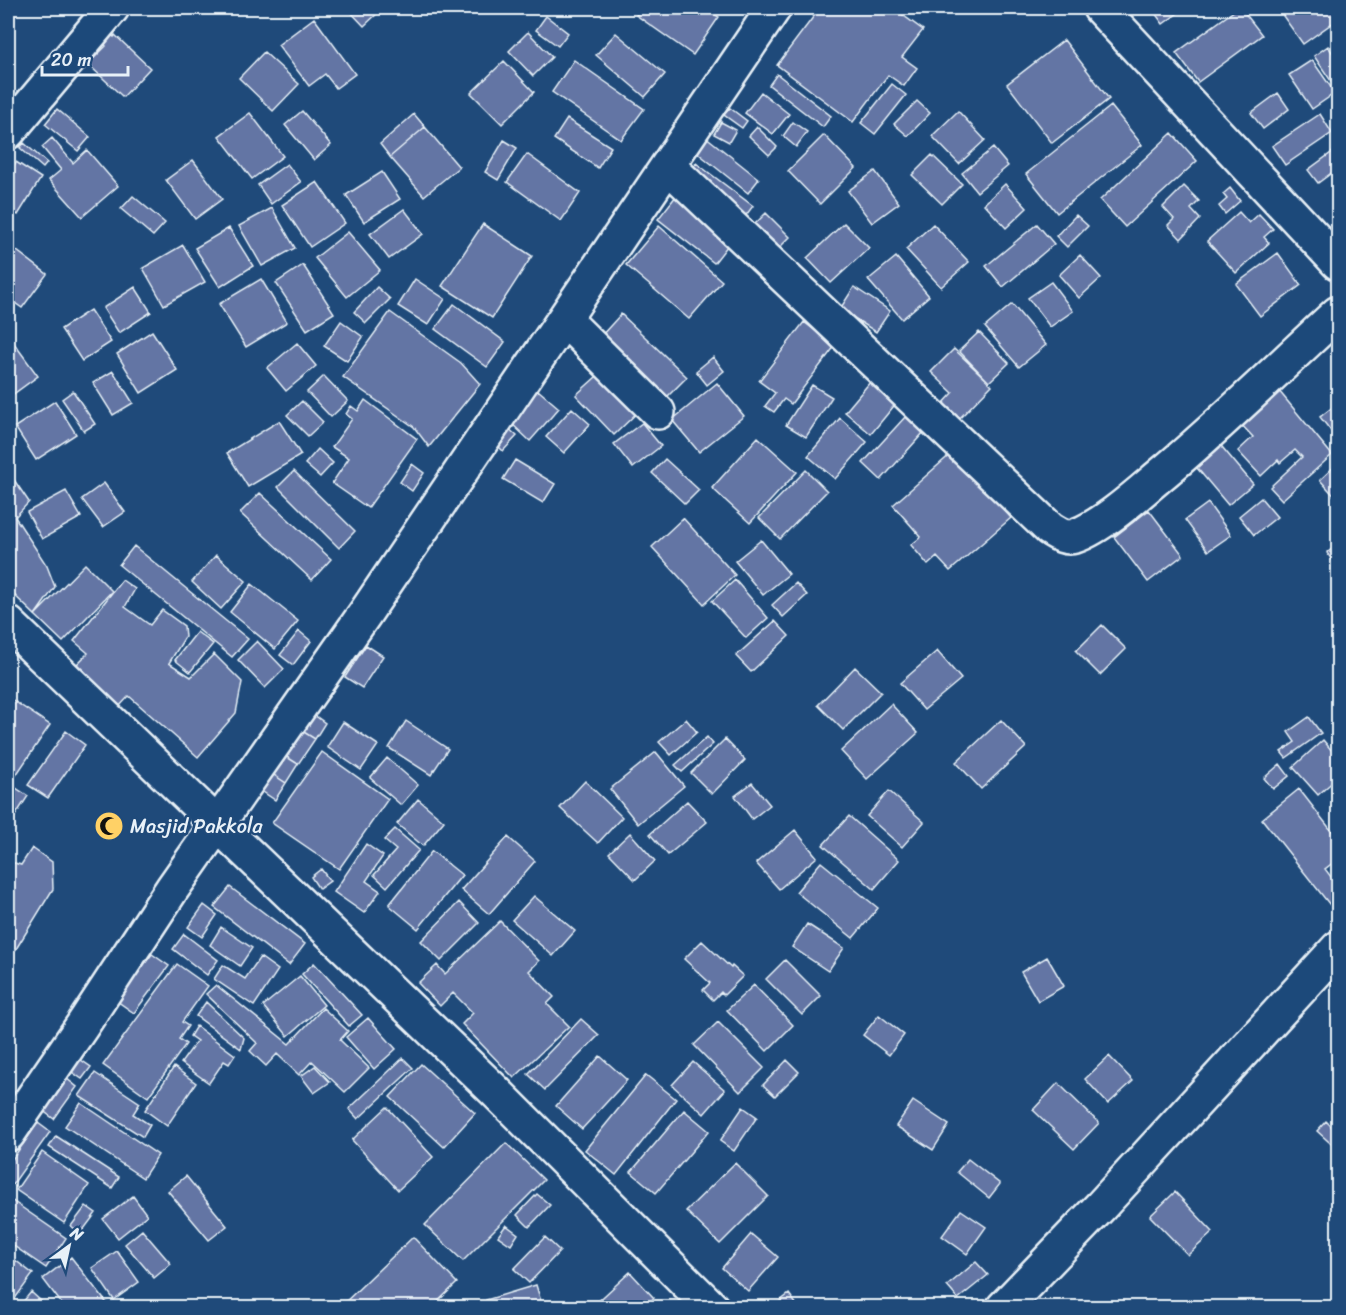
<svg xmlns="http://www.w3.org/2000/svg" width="1346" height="1315" viewBox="0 0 1346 1315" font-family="Sriracha,sans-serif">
<rect width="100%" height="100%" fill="#1f4a7a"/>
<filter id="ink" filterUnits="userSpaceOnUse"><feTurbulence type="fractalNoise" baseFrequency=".0167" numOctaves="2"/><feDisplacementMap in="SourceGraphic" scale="12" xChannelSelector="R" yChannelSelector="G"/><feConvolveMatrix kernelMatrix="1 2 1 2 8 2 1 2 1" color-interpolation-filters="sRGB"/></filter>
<g filter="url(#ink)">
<path fill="#6375a4" stroke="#e8f1f8" stroke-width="1.5" d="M347,8H379L381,10L364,26Z
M641,8H705L719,17L693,55L636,15Z
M820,8H893L923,30L902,57L917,68L904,86L888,75L853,122L777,65Z
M1155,8H1174L1178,13L1163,24L1152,9Z
M1238,8H1241L1262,35L1198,82L1176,53Z
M1294,8H1338V19L1303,44L1283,16Z
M546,16L568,33L558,46L536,30Z
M314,18L355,74L336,88L325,74L309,86L278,45Z
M105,29L114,37L115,35L150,68L123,97L88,64L106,46L97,37Z
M528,32L552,57L533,76L509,51Z
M616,33L665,74L645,97L596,55Z
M1064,40L1109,99L1052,143L1007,84Z
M1328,46L1338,61V80L1333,84L1314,56Z
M264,52L299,84L273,111L239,78Z
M574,60L644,109L621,140L552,92Z
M1312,60L1335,93L1312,109L1289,75Z
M504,61L534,92L502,124L471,93Z
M777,74L831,116L823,127L769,85Z
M892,84L906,95L875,134L861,123Z
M761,92L789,114L773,134L745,113Z
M1278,93L1289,109L1263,129L1251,113Z
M917,101L930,113L908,136L894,124Z
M1111,106L1142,145L1057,213L1026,174Z
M730,108L747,121L742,128L724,115Z
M57,109L90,137L78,151L45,124Z
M302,111L331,145L314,160L285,125Z
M958,111L985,140L959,164L932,136Z
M250,113L283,156L252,179L219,136Z
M414,114L425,127L390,157L380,144Z
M1320,114L1332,133L1285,165L1272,146Z
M567,119L611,147L598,168L554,139Z
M721,122L736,130L729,142L714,134Z
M793,122L807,132L796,147L783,136Z
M425,127L459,167L424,196L390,157Z
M757,127L777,147L769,155L749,136Z
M1172,133L1197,161L1125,227L1100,200Z
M824,135L856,168L820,204L788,171Z
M705,136L759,179L748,193L694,150Z
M52,138L73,163L87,150L118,186L82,217L49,180L61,170L42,147Z
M504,140L517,148L498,180L485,172Z
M24,143L47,163L43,168L20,148Z
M993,148L1008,166L977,192L962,173Z
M1338,148V168L1318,183L1308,170Z
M527,154L580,193L561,221L507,182Z
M932,155L962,184L942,204L912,175Z
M193,160L222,199L195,219L166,180Z
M16,162L41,178L18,215L8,209V176Z
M696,163L753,206L744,218L687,175Z
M287,164L301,182L271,204L258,185Z
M875,171L899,203L872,223L848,191Z
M382,172L400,199L364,222L346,195Z
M317,182L345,223L310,247L282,205Z
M1005,184L1027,208L1006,228L984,204Z
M1184,186L1199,201L1191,209L1200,219L1181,239L1168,225L1174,219L1163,207Z
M1230,188L1240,201L1225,214L1219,206L1227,199L1223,194Z
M133,196L165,223L153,236L121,209Z
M676,196L732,240L714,263L658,219Z
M272,208L295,248L262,266L239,226Z
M404,209L423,234L389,259L370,234Z
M1239,212L1249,223L1259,214L1273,229L1264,237L1269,243L1236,273L1207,241Z
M766,213L790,237L775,252L751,228Z
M1076,215L1088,226L1067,247L1056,236Z
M844,223L869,248L831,283L807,258Z
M483,224L532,256L492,318L442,286Z
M933,224L969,262L941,287L906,249Z
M1037,224L1054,244L1003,287L986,266Z
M659,226L722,281L689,319L626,265Z
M229,228L253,266L220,287L195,248Z
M348,232L380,270L347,297L315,258Z
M8,244L47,274L22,308L8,298Z
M183,245L205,282L164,305L143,268Z
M1278,253L1301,285L1260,316L1236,284Z
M1080,255L1101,278L1079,298L1059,275Z
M896,257L929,296L902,319L868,280Z
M303,265L334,313L307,330L276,283Z
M261,279L287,322L246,347L219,304Z
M415,279L445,299L428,325L398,306Z
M1051,282L1073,311L1050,327L1028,298Z
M135,287L151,312L119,333L103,308Z
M377,287L390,299L366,323L354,312Z
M854,287L890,311L876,332L840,309Z
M454,304L505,342L487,367L435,329Z
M1012,304L1046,345L1019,367L985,327Z
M90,310L111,342L82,361L61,329Z
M390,312L461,363L480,384L429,447L414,427L343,377Z
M621,314L687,377L666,398L601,336Z
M341,321L363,337L347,361L324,346Z
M804,322L835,346L791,404L784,399L774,412L765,406L775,393L759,381Z
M152,331L177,370L141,393L117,354Z
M979,332L1009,363L989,382L959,351Z
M8,335L38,376L8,398Z
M297,343L316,366L286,391L267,368Z
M954,349L992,385L956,422L940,407L953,393L931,372Z
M713,357L724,371L707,385L696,371Z
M606,368L643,407L614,435L576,395Z
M113,371L133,403L113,415L93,383Z
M876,375L902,396L871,434L845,412Z
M324,376L348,401L331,417L307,392Z
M717,383L744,416L699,452L672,420Z
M812,385L832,397L806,437L786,425Z
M1274,385L1332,455L1282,500L1270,487L1302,457L1295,450L1280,463L1278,460L1261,476L1238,451L1253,437L1238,421Z
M538,390L559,408L530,441L510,422Z
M73,391L95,424L84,431L62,399Z
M365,400L417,439L368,508L332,483L349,458L332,447L352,419L346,414L351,406L358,411Z
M55,401L76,434L36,460L15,427Z
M302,401L323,422L308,436L287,415Z
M1338,403V440L1320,417Z
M572,408L590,424L564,453L546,437Z
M906,416L924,432L881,480L863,463Z
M840,418L867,442L835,479L808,456Z
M279,421L301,455L248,487L227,453Z
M642,423L661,446L633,468L614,444Z
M508,428L517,436L503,451L495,443Z
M758,437L797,472L750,523L712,488Z
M1217,441L1253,484L1228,505L1192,462Z
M318,449L333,463L320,477L305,464Z
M953,452L1011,518L950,571L937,557L928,565L911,545L921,537L893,505Z
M665,459L699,490L685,504L652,473Z
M515,460L555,484L543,503L503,479Z
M1338,463V500L1320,480Z
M412,464L424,473L412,491L400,482Z
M806,470L827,491L780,539L759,518Z
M8,471L29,502L15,517L47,566L55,587L35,615L8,589Z
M294,471L355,531L339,548L278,487Z
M104,483L125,512L103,527L82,499Z
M66,491L81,517L42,539L27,512Z
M260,493L331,559L312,580L240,513Z
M1261,498L1277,517L1254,535L1239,516Z
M1208,503L1231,535L1208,551L1185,520Z
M1149,510L1183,555L1148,582L1114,537Z
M683,518L735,575L704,604L652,547Z
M761,540L789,574L763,595L735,561Z
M1338,544V568L1327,553Z
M134,546L248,639L232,657L119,565Z
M216,555L246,581L221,609L192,582Z
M85,564L112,591L63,642L35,615Z
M122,580L135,589L125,607L150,625L162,610L184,626L185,637L169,663L191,677L214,654L242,682L236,713L198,757L129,696L118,708L75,666L88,653L74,641Z
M735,580L768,618L746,638L712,601Z
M796,583L807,595L783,617L772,605Z
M252,584L298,621L275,649L230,612Z
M775,621L789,636L751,672L736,656Z
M1102,625L1126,649L1100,675L1076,651Z
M299,631L311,641L293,665L280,655Z
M197,632L213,644L190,672L175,660Z
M257,641L284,669L265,688L238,660Z
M366,645L383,656L362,688L345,677Z
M937,651L961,679L924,710L900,683Z
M855,667L881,692L843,730L818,705Z
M8,697L50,725L10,784L28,796L8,827Z
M891,704L918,733L867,779L841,751Z
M310,712L325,723L315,739L299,729Z
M1309,717L1321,733L1286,758L1281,752L1295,742L1288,732Z
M686,719L697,732L671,755L659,742Z
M1001,720L1026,747L981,789L956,762Z
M406,721L448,749L431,775L389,748Z
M343,722L378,745L361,770L327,747Z
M299,729L315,739L298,764L282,754Z
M66,731L85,745L48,798L28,785Z
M707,737L713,744L682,772L675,765Z
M725,739L745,760L712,794L691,773Z
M1323,740L1338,758V777L1318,795L1293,767Z
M322,752L388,799L339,869L272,823Z
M656,752L684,786L638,824L610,789Z
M282,754L298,764L286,783L271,773Z
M387,758L418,785L401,805L370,778Z
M1280,764L1289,776L1273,789L1264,778Z
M271,773L286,783L275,800L260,790Z
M585,781L622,817L598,843L560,808Z
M752,783L770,805L752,819L735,796Z
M1299,789L1338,839V859L1325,869L1338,886V899L1330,905L1262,819Z
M889,791L924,822L902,847L867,816Z
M418,799L444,821L423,846L397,824Z
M687,801L707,822L668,855L650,834Z
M849,816L899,860L874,889L823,845Z
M395,829L419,850L387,887L374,875L396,850L384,840Z
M795,830L817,857L779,889L756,863Z
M630,833L655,861L635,880L609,853Z
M508,837L535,861L489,914L461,890Z
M366,844L383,856L366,881L380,891L364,913L334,892Z
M32,848L52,862L53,889L8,962V861L21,865Z
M432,851L462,875L418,929L389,905Z
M821,862L878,908L853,938L796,892Z
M321,869L330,881L319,889L311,877Z
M230,887L305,944L289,965L214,907Z
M534,896L575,931L553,956L512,920Z
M459,902L479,923L441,961L421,941Z
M204,905L217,915L202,937L188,927Z
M500,921L539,961L529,971L554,997L547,1004L569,1026L514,1078L462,1024L473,1013L453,993L440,1006L418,983L437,965L445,974Z
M807,924L844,948L828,971L792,947Z
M221,927L252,948L240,966L210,945Z
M184,934L218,960L207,975L173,949Z
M702,941L731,968L732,966L743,976L724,995L721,992L713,1000L703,990L710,983L684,959Z
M152,954L169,966L134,1013L117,1001Z
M260,957L278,970L254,1006L214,979L223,965L245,979Z
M1047,957L1064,986L1038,1001L1021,972Z
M785,960L821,996L802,1015L766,979Z
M314,963L362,1015L349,1026L302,974Z
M177,964L208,986L182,1022L188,1026L179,1039L186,1044L148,1097L103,1065Z
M300,976L324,1005L288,1036L263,1006Z
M216,985L289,1044L323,1008L348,1031L340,1040L369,1068L345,1092L312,1061L299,1075L277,1054L266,1066L250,1051L257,1043L206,994Z
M754,985L793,1025L767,1051L727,1010Z
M206,1002L244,1038L241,1049L196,1016Z
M879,1015L904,1035L889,1055L863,1035Z
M368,1018L396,1049L374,1069L346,1037Z
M581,1019L599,1035L545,1090L528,1074Z
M718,1022L764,1068L740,1092L694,1045Z
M196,1026L235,1055L229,1064L224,1061L209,1083L181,1063L197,1041L190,1036Z
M600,1056L627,1080L582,1129L556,1106Z
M1109,1056L1133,1081L1108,1104L1085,1079Z
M78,1058L91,1067L82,1079L69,1070Z
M403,1058L413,1068L358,1119L349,1109Z
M787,1060L799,1072L775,1096L763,1085Z
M693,1062L725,1090L704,1114L672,1085Z
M421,1064L475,1113L444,1147L390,1097Z
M315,1066L330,1082L314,1093L301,1076Z
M174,1067L196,1083L167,1126L145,1110Z
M95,1073L140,1103L133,1114L150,1125L143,1137L79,1096Z
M646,1075L676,1099L616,1175L585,1150Z
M66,1078L77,1087L54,1119L42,1110Z
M1058,1083L1099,1123L1074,1149L1033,1110Z
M913,1101L949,1125L933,1150L896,1126Z
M81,1103L158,1155L143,1178L65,1126Z
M387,1107L433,1157L398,1190L352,1140Z
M743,1107L757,1117L734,1151L720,1141Z
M684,1110L709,1131L656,1193L631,1172Z
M1326,1121L1338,1133V1150L1317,1131Z
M38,1123L50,1132L8,1191V1165Z
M56,1136L119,1177L112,1188L49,1147Z
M506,1143L544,1180L463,1261L425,1225Z
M42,1152L89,1185L64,1223L16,1190Z
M968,1159L1000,1184L989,1198L957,1172Z
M735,1163L768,1196L720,1244L686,1211Z
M186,1176L227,1226L209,1240L168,1191Z
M1175,1192L1213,1232L1188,1255L1150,1216Z
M537,1194L550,1205L529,1227L517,1215Z
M133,1196L147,1215L118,1238L103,1219Z
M11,1200L66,1238L46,1268L8,1242V1205Z
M86,1206L96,1213L81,1233L71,1226Z
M961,1210L986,1227L967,1254L942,1236Z
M506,1225L518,1234L511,1245L498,1236Z
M142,1230L171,1264L154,1278L125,1244Z
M751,1234L778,1257L748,1291L722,1268Z
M413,1237L457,1283L431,1308H339Z
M545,1237L560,1251L529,1283L514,1269Z
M117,1251L139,1282L114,1300L92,1268Z
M71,1257L109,1306L107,1308H65L43,1279Z
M15,1260L33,1274L8,1308V1270Z
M976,1262L988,1275L958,1299L947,1286Z
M630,1272L654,1298L643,1308H591Z
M536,1285L543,1308H488L486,1300Z
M31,1292L42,1302L37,1308H18Z
M789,1294L799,1308H771Z"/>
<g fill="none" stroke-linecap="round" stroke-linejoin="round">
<g stroke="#e8f1f8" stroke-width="38">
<path id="minor" d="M1100,8L1338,263
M8,132L112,8
M668,166L1050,529C1058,534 1065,539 1075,536C1101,527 1136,496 1157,478C1220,426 1278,368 1338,313
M564,319L658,412
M8,623L495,1091L712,1308
M8,1134L82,1026L172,889L364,615L774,8
M1003,1308L1101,1206L1338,948"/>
</g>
<use href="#minor" stroke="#1f4a7a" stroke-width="33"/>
</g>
</g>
<defs>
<g id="mosque-disc" transform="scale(1.5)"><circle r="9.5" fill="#ffd166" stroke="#1f4a7a"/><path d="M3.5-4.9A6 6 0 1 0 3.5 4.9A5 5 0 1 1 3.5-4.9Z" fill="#111"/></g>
</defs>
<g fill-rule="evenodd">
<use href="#mosque-disc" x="109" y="826"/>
</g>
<g text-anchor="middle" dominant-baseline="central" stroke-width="5" stroke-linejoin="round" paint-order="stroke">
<g font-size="20" fill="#e8f1f8" stroke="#1f4a7a" text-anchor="start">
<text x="130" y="826">Masjid Pakkola</text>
</g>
</g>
<rect width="1346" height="1315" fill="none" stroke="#1f4a7a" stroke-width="30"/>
<rect x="15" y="15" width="1316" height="1285" fill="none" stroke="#e8f1f8" stroke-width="2" filter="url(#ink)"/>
<g transform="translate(69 1246) rotate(33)" stroke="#1f4a7a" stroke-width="4.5" paint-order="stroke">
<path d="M0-4.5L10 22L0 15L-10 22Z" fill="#e8f1f8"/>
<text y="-9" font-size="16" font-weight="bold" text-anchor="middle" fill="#e8f1f8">N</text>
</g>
<path d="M42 66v9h86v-9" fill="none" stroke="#e8f1f8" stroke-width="3"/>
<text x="51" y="66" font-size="18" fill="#e8f1f8" stroke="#1f4a7a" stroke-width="4.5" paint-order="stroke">20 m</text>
</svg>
